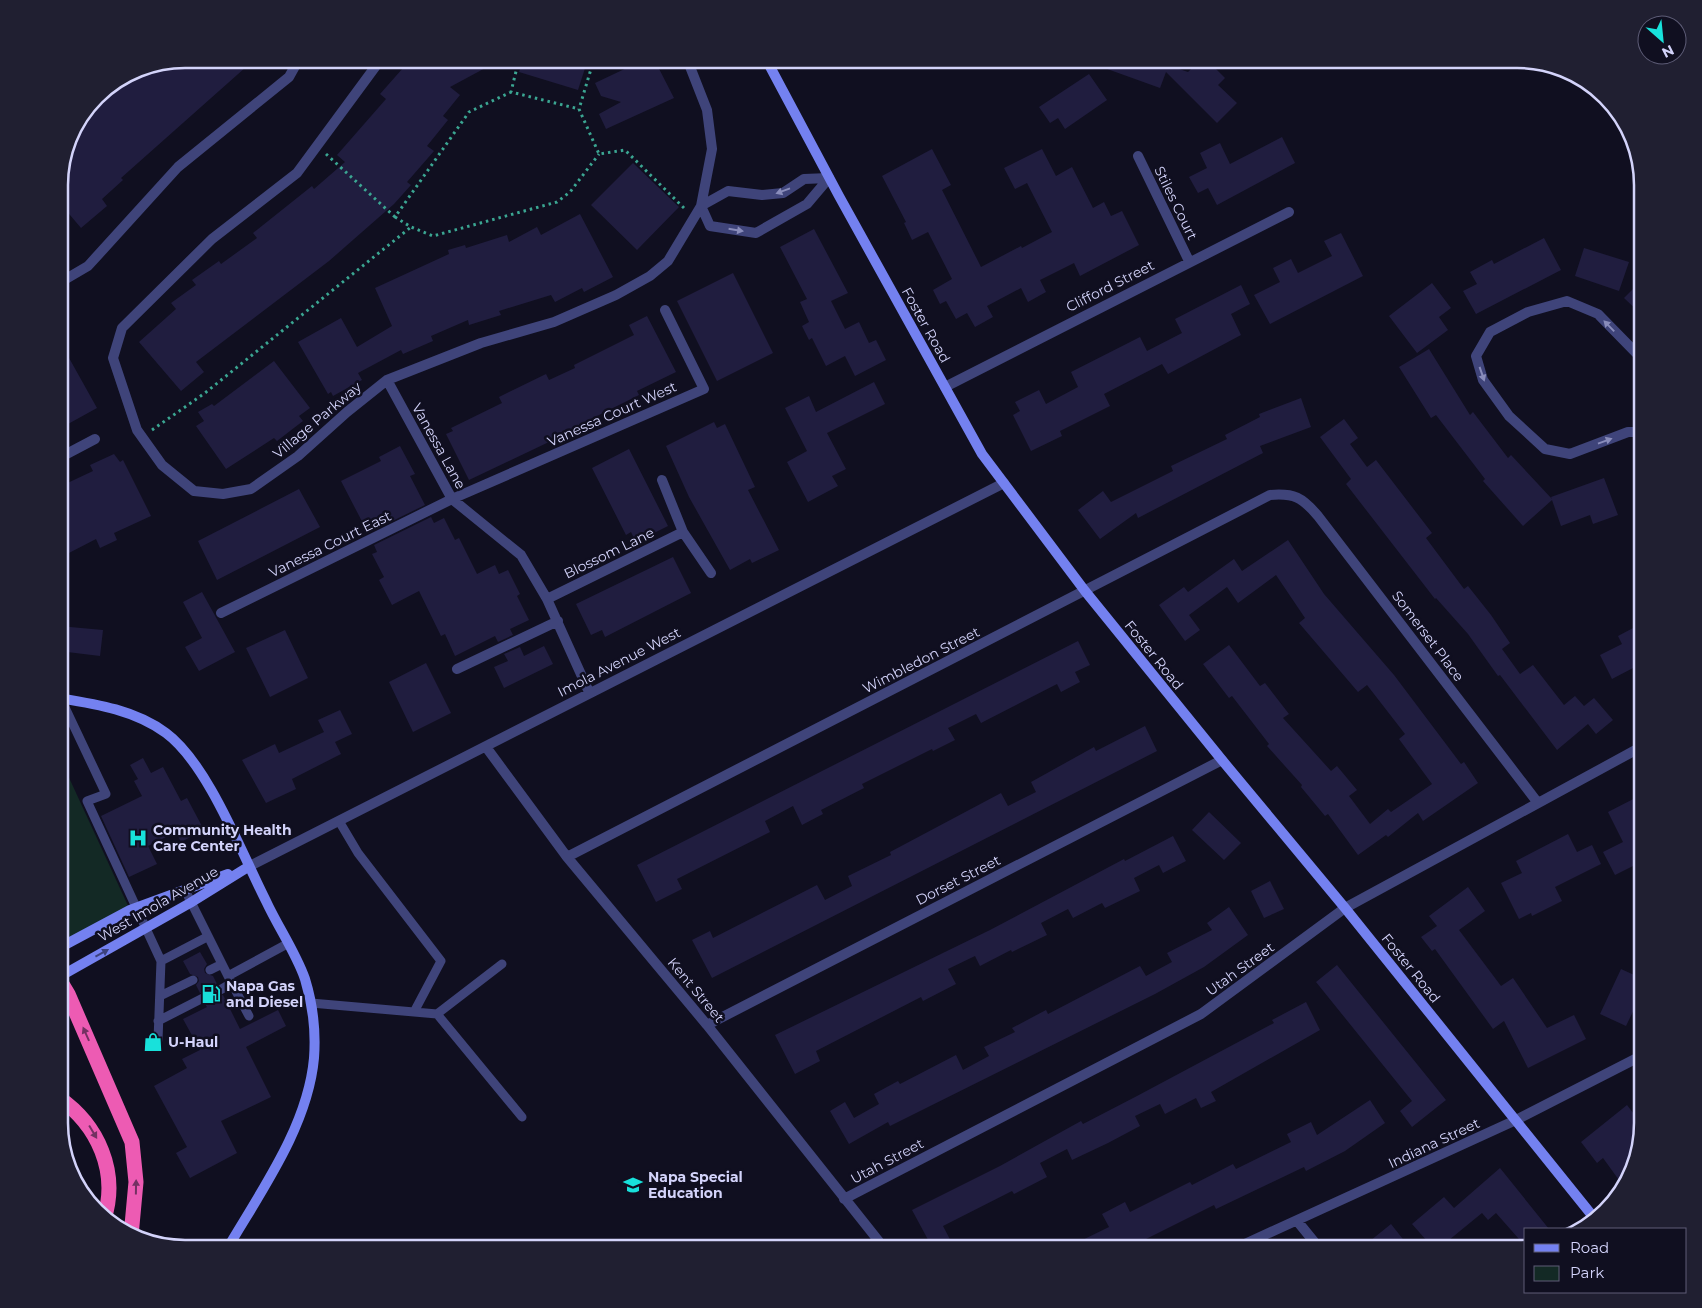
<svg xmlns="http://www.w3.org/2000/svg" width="1702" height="1308" viewBox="0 0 1702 1308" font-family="Montserrat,sans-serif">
<rect width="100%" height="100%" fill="#100f20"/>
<path fill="#132925" d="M59,756L130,910L59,948Z"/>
<path fill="#201d3f" d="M185,59H255L121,178L123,180L102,199L107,206L81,228L59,202V176L63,162L72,154L67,148L69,138L87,123L83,119L116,90L112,86L121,78L126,75L132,82L152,65Z
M411,59H502L450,87L460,95L443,116L448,120L427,146L434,151L407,182L411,185L394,204L329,261L196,362L204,372L181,391L139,342L176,309L171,303L196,285L192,280L219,261L221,264L257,238L253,233L312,186L314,189L345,162L337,155L386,99L380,94Z
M523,59H588L578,90L519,72Z
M630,59H654L674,98L606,129L599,114L621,102L601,96L595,83L633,65Z
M1085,59H1150L1188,72L1201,59H1206L1225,78L1218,85L1237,103L1217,123L1166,72L1160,88L1085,61Z
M1089,74L1107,100L1065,129L1058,118L1050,123L1039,107Z
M1282,137L1295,163L1217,205L1208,188L1198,193L1189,177L1207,168L1200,153L1220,143L1230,164Z
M932,149L951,185L942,190L981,267L1021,246L1022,248L1052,232L1027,183L1015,189L1004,168L1042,149L1056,176L1072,167L1093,208L1104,202L1111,216L1122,211L1139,245L1080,276L1074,263L1040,280L1046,292L1028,302L1021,288L987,306L993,317L975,327L967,313L956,319L946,301L940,304L933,290L952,279L928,232L912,240L904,223L906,222L882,176Z
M633,163L679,207L637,250L591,205Z
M580,214L613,277L584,292L582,288L555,302L551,295L499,311L501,315L469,325L468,320L431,336L433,341L403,354L401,350L358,373L362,380L333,396L331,392L328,394L298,342L341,318L357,347L392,326L375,288L449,254L448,250L465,245L466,248L507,235L509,242L537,227L541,235Z
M814,229L848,293L831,301L845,329L859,322L869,343L876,340L886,360L855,376L845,356L826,366L812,338L809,340L802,326L809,322L800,302L807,299L780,247Z
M1341,233L1363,276L1270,324L1254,295L1280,282L1273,268L1291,259L1298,273L1332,256L1324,241Z
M1544,238L1561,270L1476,314L1463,291L1477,284L1470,272L1492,260L1494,264Z
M1584,248L1629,262L1619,291L1575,276Z
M733,273L773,353L717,381L677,301Z
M1643,279V316L1624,298Z
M1432,283L1451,308L1439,317L1448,330L1417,353L1389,316Z
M1241,285L1250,304L1231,314L1241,335L1168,374L1162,364L1104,394L1110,406L1060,431L1062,436L1031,451L1013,415L1020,411L1015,402L1039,390L1046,404L1078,387L1071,372L1140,337L1147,351L1182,333L1175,319Z
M647,316L676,372L637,391L639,395L591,419L593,421L469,480L446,434L453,431L451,428L502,403L499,397L546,374L549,380L575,368L574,365L634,335L629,325Z
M59,340L97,408L59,429Z
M1429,349L1470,415L1473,412L1508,458L1511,455L1552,499L1551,497L1604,478L1618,515L1593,524L1590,515L1561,526L1552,500L1523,526L1483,481L1485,479L1436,415L1431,418L1399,367Z
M274,361L310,408L299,416L303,421L277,441L274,438L226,469L196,426L204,421L198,412L212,404L214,406Z
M874,382L885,404L827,433L846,469L832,476L838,486L808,502L787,462L807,451L785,408L809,396L816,412Z
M1301,398L1311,427L1260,446L1263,453L1138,518L1136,513L1100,539L1078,510L1103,491L1111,502L1173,471L1171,466L1227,439L1225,435L1260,417L1259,414Z
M1344,419L1358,438L1350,444L1367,467L1376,460L1432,533L1426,538L1464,589L1468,586L1491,615L1510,643L1502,649L1520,674L1533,665L1564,705L1575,696L1584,706L1594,698L1613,720L1596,734L1588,724L1557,750L1500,675L1498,676L1468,634L1436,598L1435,599L1346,484L1351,479L1320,437Z
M714,422L717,428L725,424L755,487L748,490L779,550L752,563L750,559L730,570L689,497L666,446Z
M400,446L415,474L410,476L425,505L368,533L341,481L381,461L379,457Z
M629,449L668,526L636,542L631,532L626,535L592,468Z
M114,454L120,462L123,460L151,516L114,533L117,540L100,548L96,539L67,554L64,547L59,549V487L93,471L90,465Z
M299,489L320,527L217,580L198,541Z
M431,517L434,523L444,518L455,540L459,538L477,574L495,565L499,574L508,570L520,594L517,596L529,620L510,629L513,635L498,642L495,636L455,656L445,634L441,636L419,591L392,605L379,580L384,577L372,554L377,552L374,545Z
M1288,540L1324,594L1394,675L1461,764L1464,762L1478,783L1423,821L1418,813L1388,837L1386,835L1358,855L1328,814L1325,816L1301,787L1302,785L1267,746L1269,744L1232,696L1229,698L1203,664L1229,645L1260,686L1265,683L1289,714L1283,718L1331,771L1337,766L1357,790L1349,796L1370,824L1388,809L1391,812L1432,784L1399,739L1405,734L1367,685L1358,692L1299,623L1305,618L1276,575L1238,603L1227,587L1189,615L1200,630L1185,641L1159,605L1184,587L1188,592L1234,559L1242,571Z
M673,557L691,593L605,637L602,630L591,635L576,604Z
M202,592L235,652L199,671L185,647L202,638L183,602Z
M59,626L103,630L100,656L59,651Z
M1635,627L1643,641V688L1633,668L1612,679L1600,655L1622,644L1618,636Z
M285,630L308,678L270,697L246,648Z
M1078,641L1090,665L1075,672L1080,682L1061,692L1057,684L981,723L976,714L948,728L955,740L933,751L932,749L862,784L864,788L821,810L823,814L802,825L793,806L765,821L770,832L677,879L682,889L656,902L637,865Z
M544,646L553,664L504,688L494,667L508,661L504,654L520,647L524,656Z
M426,663L451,713L413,732L389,682Z
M340,710L352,734L335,742L341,754L292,779L296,789L266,803L242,760L275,744L279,753L324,732L318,720Z
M1145,726L1157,751L712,978L692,940L710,931L713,938L817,885L825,900L852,886L848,876L891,855L890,852L922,835L1001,793L1008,806L1036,792L1031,782L1094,747L1096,751Z
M143,758L151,773L163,767L181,801L187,798L204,830L181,842L176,832L148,846L157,864L129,877L101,816L142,796L134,781L138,779L130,765Z
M1643,794V861L1615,875L1603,852L1623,842L1608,812Z
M1209,812L1241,843L1224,860L1192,830Z
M1568,834L1577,852L1592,845L1601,864L1555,887L1562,901L1532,916L1531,913L1519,919L1501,883L1522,873L1516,861Z
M1173,836L1186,861L1163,873L1159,865L1134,878L1140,891L1105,908L1102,903L1073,918L1068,909L1041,923L1047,935L1012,952L1011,950L980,966L975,956L948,969L956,984L923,1001L921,997L816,1051L820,1061L795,1074L775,1035L990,930L1124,859L1125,861Z
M1270,881L1284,909L1264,918L1251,891Z
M1468,887L1485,911L1459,930L1501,986L1513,978L1547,1028L1574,1015L1586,1039L1528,1068L1504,1021L1493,1029L1435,949L1432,951L1421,937L1437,926L1429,916Z
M1229,907L1248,935L1204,967L1155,994L890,1126L888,1122L849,1144L830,1111L845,1102L854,1118L879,1104L874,1094L898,1081L900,1084L956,1055L963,1070L989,1056L984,1047L1015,1032L1012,1028L1046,1010L1048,1014L1140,966L1146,976L1172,962L1167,953L1212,930L1207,923Z
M200,952L207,964L204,969L205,973L213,976L217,984L214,987V993L217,996L223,995L240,1029L278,1010L286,1026L246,1047L271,1097L221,1121L237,1153L190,1178L176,1153L187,1147L154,1086L187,1068L182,1059L200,1050L183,1019L207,1007L205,1004L209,998L206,993H200L196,985L199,981L198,977L190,974L183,961Z
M1337,965L1446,1100L1412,1127L1400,1111L1412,1101L1316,982Z
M1621,969L1643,979V1001L1639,999L1626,1026L1600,1014Z
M1306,1002L1320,1030L1211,1092L1216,1101L1201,1108L1196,1098L1165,1114L1160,1104L1135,1116L1140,1126L1108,1143L1072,1160L1067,1149L1040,1163L1047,1177L1014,1194L1012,1191L943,1226L955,1249H933L912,1210L1000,1166L1081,1121L1083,1124L1137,1096L1274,1023L1272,1020Z
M1370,1100L1385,1123L1345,1151L1306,1171L1304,1167L1216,1209L1214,1205L1126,1249H1064L1109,1227L1102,1214L1125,1202L1130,1212L1190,1182L1192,1185L1233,1164L1236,1169L1291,1142L1287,1134L1311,1122L1317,1135Z
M1627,1105L1643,1126L1636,1164L1624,1187L1603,1158L1597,1163L1581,1142Z
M1500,1168L1549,1229H1526V1247L1496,1213L1488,1220L1482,1213L1438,1249H1434L1412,1224L1444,1197L1454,1208Z
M1391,1224L1406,1243L1398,1249H1360Z"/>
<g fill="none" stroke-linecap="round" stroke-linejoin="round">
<path stroke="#3ba692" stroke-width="3" stroke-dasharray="2.5 4" stroke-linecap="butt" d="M519,59L511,92L579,109
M594,59L579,109L599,154L625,150L684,208
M326,154L395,217L469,112L511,92
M395,217L411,227L433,236L557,202L570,192L599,154
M152,430L205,393L411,227"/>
<path stroke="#3f447a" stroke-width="9" d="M61,699L106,794L87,801L161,961L207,937
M339,821L358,853L441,961L414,1012
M185,890L228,976L287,944
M502,964L437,1014L522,1117
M210,970L222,964
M228,976L249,1016
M220,990L232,983
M160,996L193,980
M311,1003L437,1014
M158,1021L203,998
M158,1040L161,961"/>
<path stroke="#3f447a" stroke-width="10" d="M381,59L297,173L212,239L122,328L113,358L137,430L162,465L194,491L223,494L251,489L298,456L347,412L387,380L481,343L554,322L616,295L650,276L668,261L701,206L712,149L707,110L687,59
M1138,156L1189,261
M701,206L710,226L756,233L807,204L829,178
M701,206L728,191L762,195L783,193L804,179L829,178
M59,283L88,266L178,167L289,77L299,59
M1643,360L1598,314L1567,301L1528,312L1490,332L1476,356L1483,380L1509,416L1545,449L1570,454L1628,432H1643
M387,380L452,499L521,555L547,599L589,692
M945,387L1289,212
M59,458L95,439
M662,480L683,532L711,573
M547,599L683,532
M221,613L452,499L704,389L665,310
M457,669L558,621
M486,747L567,857L707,1025L885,1249
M567,857L1270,495C1294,493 1302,497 1318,516L1538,803
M248,867L1004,483
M707,1025L1222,760
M844,1199L1201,1014L1345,908L1643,746
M1298,1222L1320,1249
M1234,1249L1516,1120L1643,1055"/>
<path stroke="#7481f0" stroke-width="10" d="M766,59L839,196L982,454L1085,591L1222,760L1345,908L1595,1219
M59,698C96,704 135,710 166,733C208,764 242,854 266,901C278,927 296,953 305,979C313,1005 316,1031 314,1058C308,1126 261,1191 227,1249
M59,948L130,910L228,874
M59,977L190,903L248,867"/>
<path stroke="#ed5bb3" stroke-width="15" d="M59,979L68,994L132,1142L136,1182L131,1236
M59,1098C98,1125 119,1172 104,1219"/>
</g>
<defs><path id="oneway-solid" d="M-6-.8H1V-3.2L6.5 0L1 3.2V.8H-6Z" transform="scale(1.25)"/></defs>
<g fill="#898cba">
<use href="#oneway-solid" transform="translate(783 191) rotate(160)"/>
<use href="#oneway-solid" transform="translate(736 230) rotate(9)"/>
<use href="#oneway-solid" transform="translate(1609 326) rotate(-134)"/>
<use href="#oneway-solid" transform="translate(1482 374) rotate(71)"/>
<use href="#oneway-solid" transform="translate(1605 441) rotate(-20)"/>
</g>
<use fill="#3d427e" href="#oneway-solid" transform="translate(102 953) rotate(-29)"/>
<g fill="#733162">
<use href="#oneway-solid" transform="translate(86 1034) rotate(-114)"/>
<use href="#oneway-solid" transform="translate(93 1132) rotate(59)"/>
<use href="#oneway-solid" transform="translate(136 1187) rotate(-89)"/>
</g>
<defs>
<g id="hospital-bare" transform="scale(1.5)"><path d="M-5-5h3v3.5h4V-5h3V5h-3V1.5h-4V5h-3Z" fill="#18e1db" stroke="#100f20" stroke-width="2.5" paint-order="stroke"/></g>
<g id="fuel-bare" transform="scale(1.5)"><path d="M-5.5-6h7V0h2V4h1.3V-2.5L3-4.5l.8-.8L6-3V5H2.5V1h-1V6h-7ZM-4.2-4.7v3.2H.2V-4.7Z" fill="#18e1db" stroke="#100f20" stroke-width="2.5" paint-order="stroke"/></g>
<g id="shop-bare" transform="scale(1.5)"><path d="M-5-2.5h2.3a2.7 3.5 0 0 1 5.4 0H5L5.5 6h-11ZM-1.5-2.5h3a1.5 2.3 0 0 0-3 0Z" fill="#18e1db" stroke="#100f20" stroke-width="2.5" paint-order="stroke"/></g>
<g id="school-bare" transform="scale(1.5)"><path d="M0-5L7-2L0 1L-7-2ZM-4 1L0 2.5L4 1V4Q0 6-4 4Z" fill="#18e1db" stroke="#100f20" stroke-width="2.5" paint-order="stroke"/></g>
</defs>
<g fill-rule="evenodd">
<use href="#hospital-bare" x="138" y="838"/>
<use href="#fuel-bare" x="211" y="994"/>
<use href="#shop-bare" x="153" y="1042"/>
<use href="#school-bare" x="633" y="1185"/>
</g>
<g text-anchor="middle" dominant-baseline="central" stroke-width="5" stroke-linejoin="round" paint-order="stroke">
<g font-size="14" fill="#d3d3fa" stroke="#100f20">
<text transform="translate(1176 203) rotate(64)">Stiles Court</text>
<text transform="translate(1110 286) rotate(-27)">Clifford Street</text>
<text transform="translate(926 325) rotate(61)">Foster Road</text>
<text transform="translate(612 414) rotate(-24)">Vanessa Court West</text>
<text transform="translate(317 420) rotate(-40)">Village Parkway</text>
<text transform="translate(439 446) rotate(61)">Vanessa Lane</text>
<text transform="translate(330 544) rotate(-26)">Vanessa Court East</text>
<text transform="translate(609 553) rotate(-26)">Blossom Lane</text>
<text transform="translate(1428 636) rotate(53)">Somerset Place</text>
<text transform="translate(1154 655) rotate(51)">Foster Road</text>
<text transform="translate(921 660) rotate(-27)">Wimbledon Street</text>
<text transform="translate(619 662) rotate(-27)">Imola Avenue West</text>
<text transform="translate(958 880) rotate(-27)">Dorset Street</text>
<text transform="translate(158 904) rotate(-30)">West Imola Avenue</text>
<text transform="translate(1411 968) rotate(51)">Foster Road</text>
<text transform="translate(1240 969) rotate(-36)">Utah Street</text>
<text transform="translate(696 990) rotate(50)">Kent Street</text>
<text transform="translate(1434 1143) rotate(-25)">Indiana Street</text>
<text transform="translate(887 1161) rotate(-28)">Utah Street</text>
</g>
<g font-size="14" font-weight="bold" fill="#d3d3fa" stroke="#100f20" text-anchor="start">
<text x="153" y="830">Community Health<tspan x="153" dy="16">Care Center</tspan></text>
<text x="226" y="986">Napa Gas<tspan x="226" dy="16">and Diesel</tspan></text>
<text x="168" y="1042">U-Haul</text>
<text x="648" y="1177">Napa Special<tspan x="648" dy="16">Education</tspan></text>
</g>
</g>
<path d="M0 0H1702V1308H0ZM185 68H1517A117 117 0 0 1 1634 185V1123A117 117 0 0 1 1517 1240H185A117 117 0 0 1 68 1123V185A117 117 0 0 1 185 68Z" fill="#201f31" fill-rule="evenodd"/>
<path fill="none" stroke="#d3d3fa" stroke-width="2.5" d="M185 68H1517A117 117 0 0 1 1634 185V1123A117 117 0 0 1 1517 1240H185A117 117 0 0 1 68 1123V185A117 117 0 0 1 185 68Z"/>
<rect x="1524" y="1228" width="162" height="65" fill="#100f20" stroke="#5e5d77"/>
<rect x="1534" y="1244" width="25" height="8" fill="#7481f0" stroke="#5e5d77"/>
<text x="1570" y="1253" font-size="15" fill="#d3d3fa">Road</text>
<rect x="1534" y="1266" width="25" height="15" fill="#132925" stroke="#5e5d77"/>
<text x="1570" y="1278" font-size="15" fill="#d3d3fa">Park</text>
<g transform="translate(1662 40) rotate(153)"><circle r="24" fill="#100f20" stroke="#5e5d77"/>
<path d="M0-4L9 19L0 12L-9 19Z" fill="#18e1db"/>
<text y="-8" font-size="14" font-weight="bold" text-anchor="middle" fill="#d3d3fa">N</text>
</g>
</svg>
